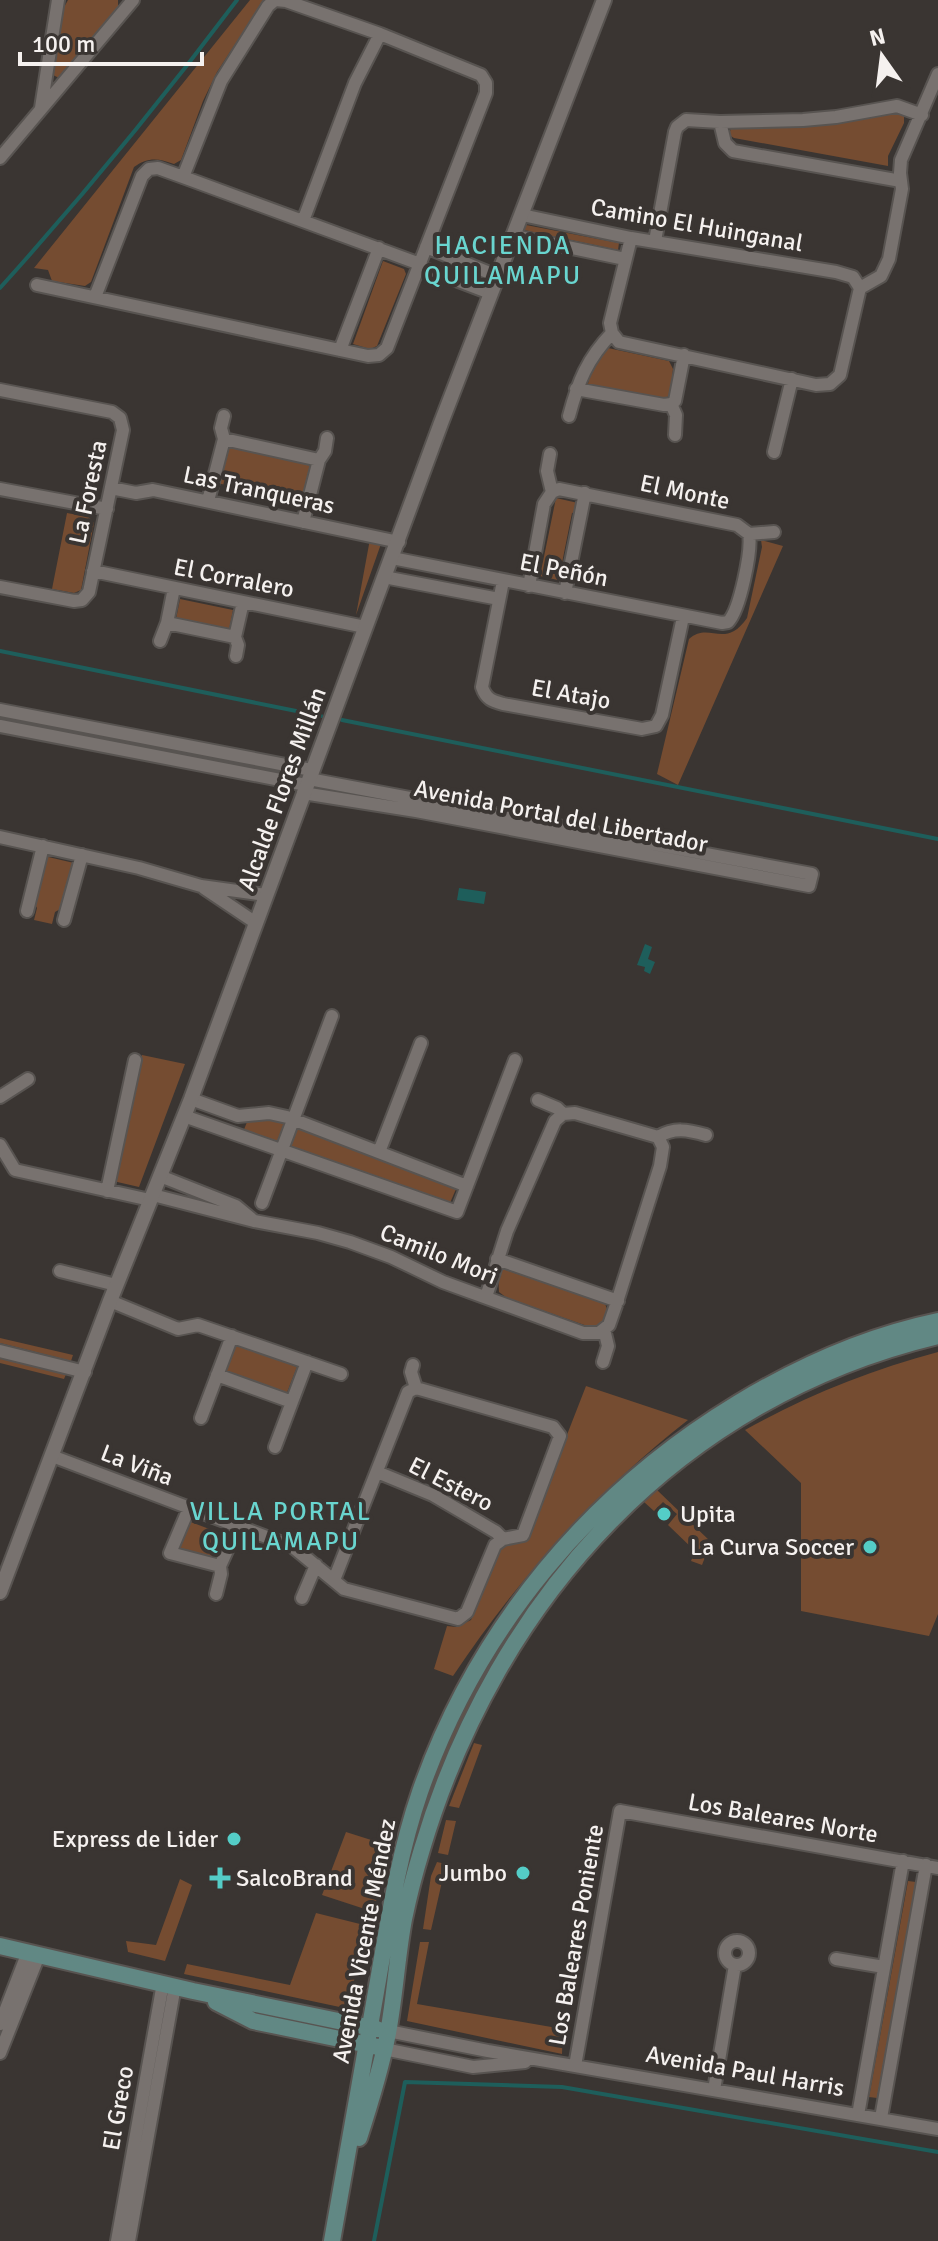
<svg xmlns="http://www.w3.org/2000/svg" width="938" height="2241" viewBox="0 0 938 2241" font-family="Signika,sans-serif">
<rect width="100%" height="100%" fill="#3a3532"/>
<path fill="#754c31" d="M68,0H118V7L59,78L51,74L62,11Z
M250,0H264L217,72L203,101L181,160L174,164C158,158 148,157 134,167L91,282L85,286L52,281L48,270L34,268Z
M898,113L904,116V123L888,156V166L734,138L729,135L731,128L842,121Z
M526,225L619,243L618,250L524,230Z
M383,261L404,269L406,274L377,346L370,349L353,344Z
M608,348L669,361L673,369L670,396L661,399L588,384C590,371 599,358 608,348Z
M226,443L315,462L306,503L217,483Z
M556,498L578,503L577,512L572,513L562,563L566,564L562,581L540,576Z
M67,513L89,517L94,523L81,590L74,593L52,589Z
M370,539L382,541L356,615Z
M761,540L783,546L678,785L657,774L689,639C709,621 725,650 747,618L762,547Z
M180,599L233,610L229,630L176,619Z
M44,856L74,863L62,908L55,912L52,924L34,920L37,908L33,901Z
M142,1055L185,1064L139,1187L113,1181Z
M275,1119L300,1127L456,1189L450,1203L243,1132L247,1122Z
M503,1269L605,1303L608,1313L602,1324L590,1327L507,1298L499,1292L498,1274Z
M938,1326V1330C693,1390 509,1572 427,1809C405,1873 396,1942 384,2009L377,2008C393,1941 402,1873 423,1808C501,1568 693,1386 938,1326Z
M0,1338L73,1355L71,1361L0,1343Z
M236,1344L297,1367L286,1395L225,1373Z
M938,1352V1614L929,1636L801,1611V1483L745,1430C806,1396 870,1370 938,1352Z
M0,1356L67,1372L64,1379L0,1363Z
M586,1386L688,1420C594,1494 520,1576 453,1676L434,1669L447,1626L456,1627L471,1620L499,1551L508,1544L526,1540Z
M657,1490L711,1542L702,1565L691,1561L695,1551L668,1525L677,1514L663,1502L654,1511L644,1502Z
M188,1521L228,1536L216,1562L176,1550Z
M474,1743L482,1745L459,1808L449,1806Z
M446,1820L456,1821L448,1855L438,1853Z
M346,1832L387,1845L374,1912L322,1895Z
M437,1862L446,1864L431,1930L423,1929L431,1876Z
M180,1879L192,1885L165,1961L128,1952L126,1941L156,1945Z
M908,1881L916,1882L877,2098L869,2097Z
M316,1913L364,1925L349,2009L184,1974L187,1964L290,1985Z
M420,1942H429L417,2004L563,2029L562,2054L407,2021Z"/>
<path fill="#1e5e5b" d="M459,888L486,892L484,904L457,900Z
M645,944L652,947L648,959L655,962L650,974L644,971L645,967L637,965Z"/>
<g fill="none" stroke-linecap="round" stroke-linejoin="round">
<path stroke="#1e5e5b" stroke-width="4" d="M0,288C83,196 162,100 237,0
M0,651L321,716
M342,720L938,839
M374,2241L405,2082L562,2087L938,2152"/>
<g stroke="#585451" stroke-width="16">
<path id="minor" d="M41,108L58,0
M720,122L725,143L733,151L901,181
M0,158L133,0
M522,215L631,238L836,272L853,277L860,288
M303,221L355,83L380,34
M514,236L625,259
M631,238L610,323L612,333L619,342L816,385L830,384L840,375L860,288
M655,241L675,132L677,127L686,120L720,122L803,120L836,117L897,106L922,115
M426,247L497,276
M419,266L490,293
M37,285L368,356L379,355L387,348L486,93V83L481,75L380,34L286,1L275,0L268,6L221,81L183,177
M860,288L881,276L889,259L902,189L900,173L901,160L938,74
M95,297L142,176L149,169L158,168L183,177L420,264
M340,350L379,248
M576,389L664,405L671,404
M0,390L112,412L120,418L123,430L89,592L82,600L74,601L0,587
M671,404L675,401L684,355
M671,404L676,415L675,435
M224,416L221,428L224,439
M569,416C578,382 587,359 612,333
M774,452L792,379
M550,454L547,471L552,492
M319,460L325,451L327,438
M111,488L136,493L153,490L399,542
M0,489L107,509
M208,501L224,439L319,460L303,522
M392,558L722,623L728,622C740,610 752,550 749,534
M93,571L365,627
M384,577L499,599
M503,581L482,687C486,699 492,701 503,704L642,729L656,726L662,715L683,617
M529,586L544,504L552,492L559,489L737,525L749,534L774,532
M174,588L167,623L235,637L243,602
M565,593L585,493
M235,637L238,645L236,656
M160,641L167,623
M0,710L312,770
M0,726L306,785
M303,793L416,811L809,886L812,874L309,779
M0,837L139,868L201,886L266,895
M204,888L256,923
M27,911L43,846
M64,920L82,855
M0,1097L28,1079
M191,1099L238,1116L269,1113L287,1117L467,1186
M538,1100L557,1108L563,1114
M184,1116L457,1212L515,1060
M658,1137C674,1127 688,1130 706,1135
M0,1145L15,1170L150,1200
M379,1152L421,1043
M107,1191L135,1060
M153,1195L254,1221L236,1206L160,1176
M262,1203L332,1016
M254,1221L318,1233L350,1242L391,1257L443,1282L583,1333H599L604,1329
M497,1259L618,1301
M60,1271L116,1285
M486,1297L507,1231L555,1121L563,1114L575,1113L658,1137L663,1147L660,1166L616,1305L609,1325L604,1329
M110,1301L178,1329L198,1325L341,1374
M0,1351L85,1372
M603,1362L608,1346L604,1329
M413,1365L411,1372L416,1388
M217,1375L292,1402
M201,1418L232,1336
M275,1447L307,1362
M52,1456L293,1547L344,1589L458,1619L467,1612L495,1545L503,1539L523,1535L560,1436L553,1427L416,1388
M377,1472L433,1495L496,1532L503,1539
M189,1508L170,1553L220,1566L238,1526
M334,1580L408,1392L416,1388
M216,1594L221,1574L220,1566
M302,1598L316,1565
M725 1953a12 12 0 1 1 24 0a12 12 0 1 1-24 0Z
M836,1959L884,1967
M0,2024L28,1952
M388,2031L488,2051L938,2129
M384,2049L473,2067L525,2062
M0,2053L39,1955
M575,2066L620,1811L938,1868
M714,2090L735,1965
M858,2115L903,1861
M881,2118L926,1865
M117,2241L163,1983
M129,2241L175,1986"/>
</g>
<g stroke="#585451" stroke-width="18">
<path id="tertiary" d="M0,1592L110,1301L191,1099L441,423L604,0"/>
</g>
<g stroke="#585451" stroke-width="20">
<path id="secondary" d="M0,1946L193,1991L377,2029
M216,2002L253,2021L378,2047
M359,2138C370,2104 381,2069 388,2033C395,1995 397,1957 404,1919C409,1895 415,1872 422,1849C497,1597 678,1398 938,1336
M332,2241C347,2158 362,2075 376,1992C388,1924 398,1856 420,1792C477,1628 591,1492 738,1403C801,1365 866,1336 938,1321"/>
</g>
<use href="#minor" stroke="#78726f" stroke-width="12"/>
<use href="#tertiary" stroke="#78726f" stroke-width="14"/>
<use href="#secondary" stroke="#618884" stroke-width="16"/>
</g>
<g fill="#54cdc7" stroke="#3a3532" stroke-width="3">
<circle cx="664" cy="1514" r="8"/>
<circle cx="870" cy="1547" r="8"/>
<circle cx="234" cy="1839" r="8"/>
<circle cx="523" cy="1873" r="8"/>
<path d="M216 1866h8v8h8v8h-8v8h-8v-8h-8v-8h8z"/>
</g>
<g text-anchor="middle" dominant-baseline="central" stroke-width="8" stroke-linejoin="round" paint-order="stroke">
<g font-size="24" fill="#f5f1ef" stroke="#3a3532">
<text transform="translate(697 225) rotate(10)">Camino El Huinganal</text>
<text transform="translate(259 490) rotate(12)">Las Tranqueras</text>
<text transform="translate(88 492) rotate(-78)">La Foresta</text>
<text transform="translate(685 492) rotate(12)">El Monte</text>
<text transform="translate(564 570) rotate(11)">El Peñón</text>
<text transform="translate(234 578) rotate(11)">El Corralero</text>
<text transform="translate(571 694) rotate(10)">El Atajo</text>
<text transform="translate(282 789) rotate(-70)">Alcalde Flores Millán</text>
<text transform="translate(561 816) rotate(11)">Avenida Portal del Libertador</text>
<text transform="translate(439 1254) rotate(22)">Camilo Mori</text>
<text transform="translate(137 1465) rotate(21)">La Viña</text>
<text transform="translate(451 1484) rotate(27)">El Estero</text>
<text transform="translate(783 1818) rotate(10)">Los Baleares Norte</text>
<text transform="translate(576 1935) rotate(-80)">Los Baleares Poniente</text>
<text transform="translate(364 1941) rotate(-79)">Avenida Vicente Méndez</text>
<text transform="translate(745 2071) rotate(10)">Avenida Paul Harris</text>
<text transform="translate(118 2108) rotate(-80)">El Greco</text>
</g>
<g font-size="24" fill="#f5f1ef" stroke="#3a3532" text-anchor="end">
<text x="680" y="1514" text-anchor="start">Upita</text>
<text x="854" y="1547">La Curva Soccer</text>
<text x="218" y="1839">Express de Lider</text>
<text x="507" y="1873">Jumbo</text>
<text x="236" y="1878" text-anchor="start">SalcoBrand</text>
</g>
<g font-size="26" letter-spacing="2" fill="#69d5cf" stroke="#3a3532">
<text x="503" y="246">HACIENDA<tspan x="503" dy="30">QUILAMAPU</tspan></text>
<text x="281" y="1512">VILLA PORTAL<tspan x="281" dy="30">QUILAMAPU</tspan></text>
</g>
</g>
<g transform="translate(882 56) rotate(346)" stroke="#3a3532" stroke-width="6" paint-order="stroke">
<path d="M0-6L14 30L0 20L-14 30Z" fill="#f5f1ef"/>
<text y="-12" font-size="22" font-weight="bold" text-anchor="middle" fill="#f5f1ef">N</text>
</g>
<path d="M20 52v12h182v-12" fill="none" stroke="#f5f1ef" stroke-width="4"/>
<text x="32" y="52" font-size="24" fill="#f5f1ef" stroke="#3a3532" stroke-width="6" paint-order="stroke">100 m</text>
</svg>
